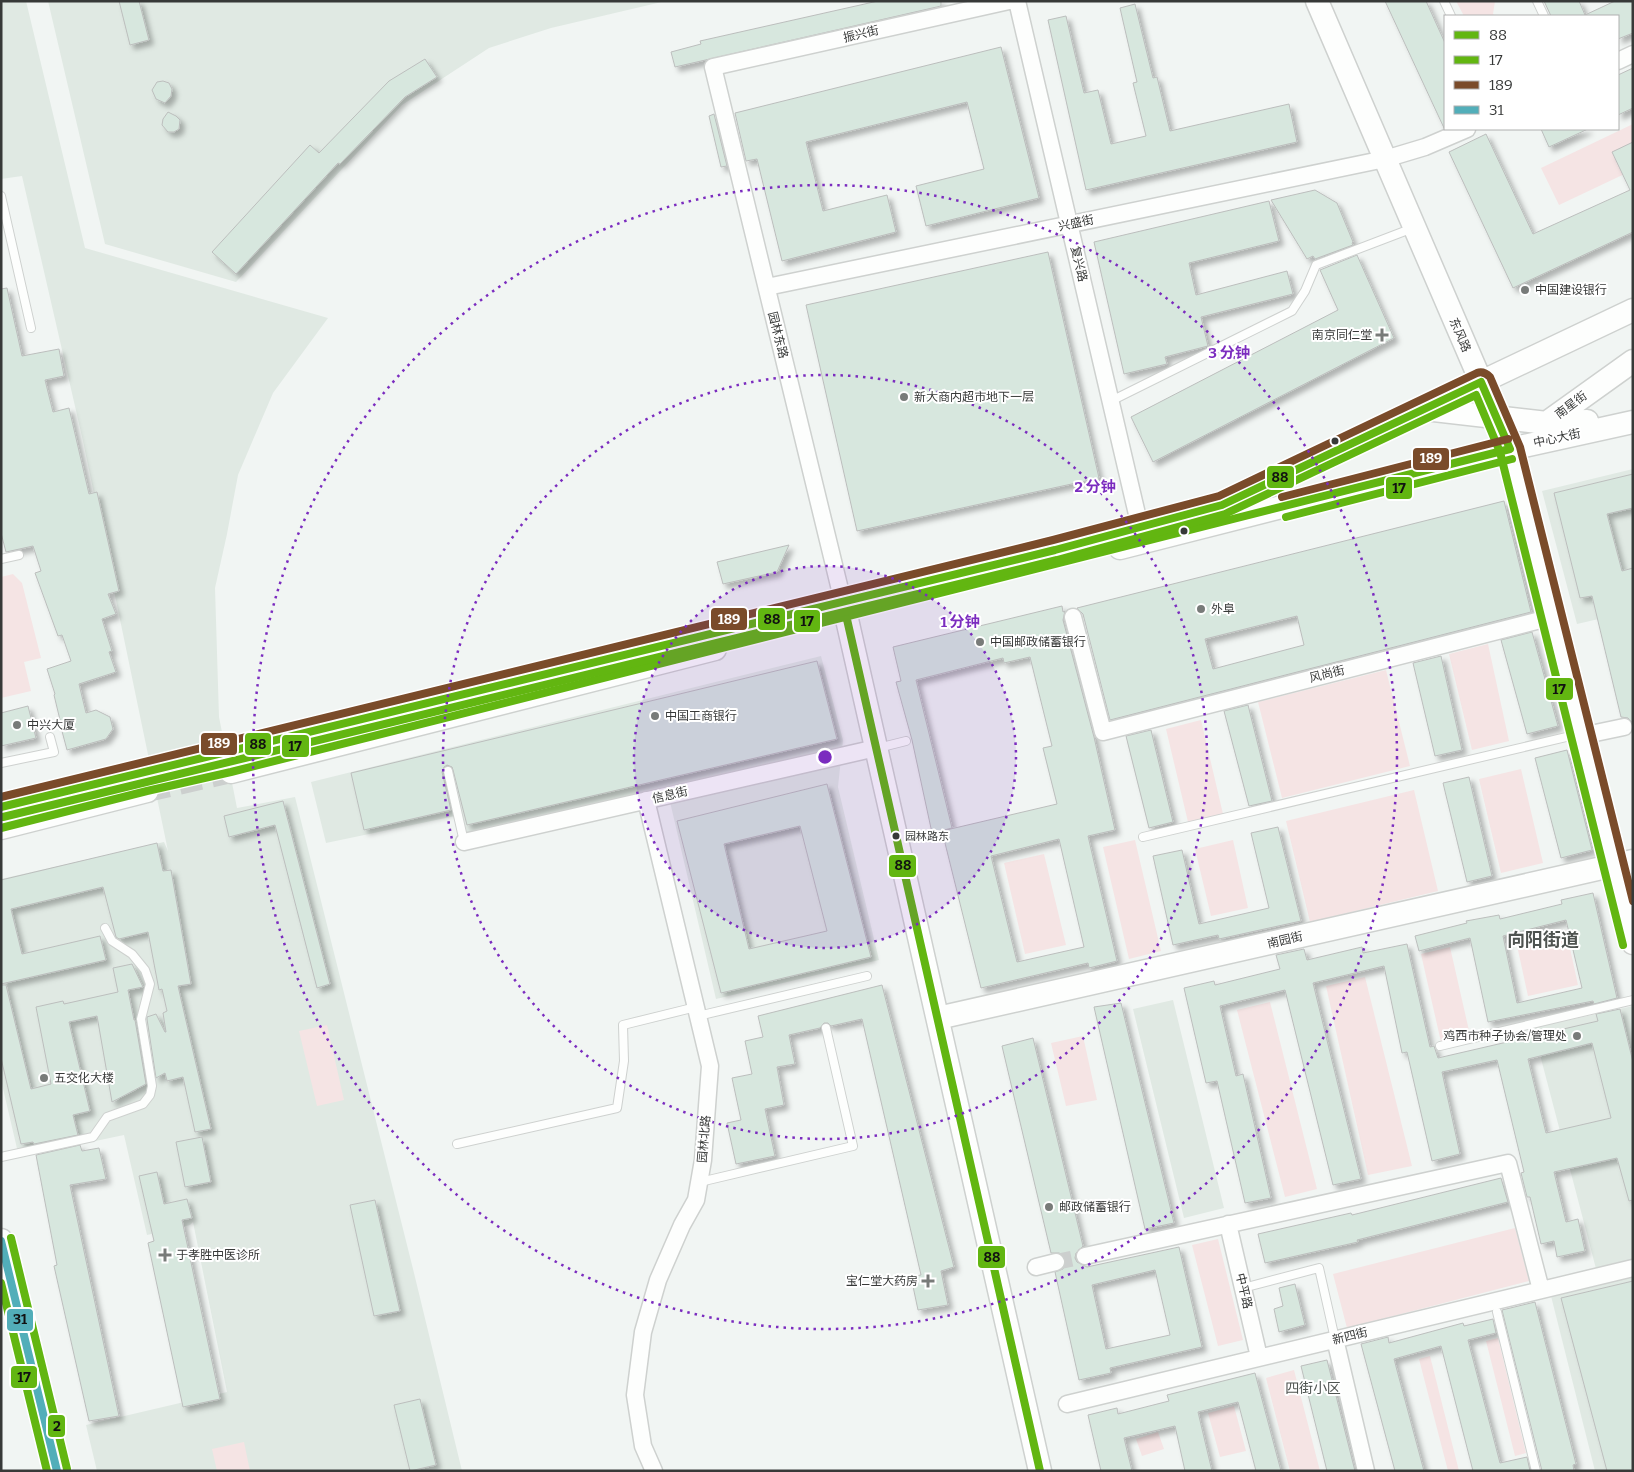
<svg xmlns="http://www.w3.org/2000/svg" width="1634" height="1472" viewBox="0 0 1634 1472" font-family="Bitter,'Noto Sans SC',serif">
<defs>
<filter id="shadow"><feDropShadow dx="4.5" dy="4.5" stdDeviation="2.5" flood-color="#0004"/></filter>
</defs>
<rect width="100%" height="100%" fill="#f1f5f3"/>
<path fill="#e0e9e3" d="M7,1H26L85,248L328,318L273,393L238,475L227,534L215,588L219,717L237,808L295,797L414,1273L462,1471H97L86,1425L227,1392L193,1222L190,1225L147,1235L124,1135L19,1157L1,1080V879L164,842L168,851L83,441L22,176L1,179V3Z
M48,1H666L551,28L489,48L402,105L236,282L105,244Z
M1633,469V611L1577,624L1542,491Z
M821,656L843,740L838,787L879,960L716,999L667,789L464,833L460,815L326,843L311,782Z
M1173,1000L1224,1208L1184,1218L1133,1009Z
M1633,1006V1471H1595L1551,1296L1600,1284L1533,1028Z"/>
<path fill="#f5e4e4" d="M1456,1H1495L1493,14L1495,16H1464Z
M1633,124V170L1559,205L1541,168Z
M13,574L22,583L41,658L24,662L31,691L1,698V577Z
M1488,644L1509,741L1472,750L1449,654Z
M1386,670L1410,766L1282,798L1258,702Z
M1201,720L1223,814L1188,822L1166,729Z
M1521,769L1543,863L1501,873L1479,779Z
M1414,790L1438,891L1310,922L1286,821Z
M1135,840L1161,951L1129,959L1103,847Z
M1233,840L1248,908L1211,916L1195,849Z
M1044,854L1066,945L1025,954L1004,863Z
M1566,930L1578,985L1528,996L1516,941Z
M1450,947L1470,1035L1441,1042L1421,954Z
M1365,977L1412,1166L1368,1175L1326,986Z
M1270,1002L1317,1189L1285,1197L1237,1010Z
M327,1025L344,1100L317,1106L299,1031Z
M1083,1036L1097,1100L1066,1106L1051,1043Z
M1515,1228L1529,1281L1347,1328L1333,1274Z
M1218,1239L1243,1340L1218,1346L1192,1245Z
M1498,1338L1526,1453L1515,1456L1486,1341Z
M1430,1356L1459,1471H1448L1419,1359Z
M1294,1370L1320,1471H1290L1266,1378Z
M1234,1406L1246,1451L1220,1457L1208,1413Z
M1158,1432L1164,1449L1142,1456L1136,1439Z
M244,1442L250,1471H217L212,1449Z"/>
<path fill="#d7e7de" stroke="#bcbebd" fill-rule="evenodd" filter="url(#shadow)" d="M119,1H139L149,40L130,45Z
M878,1H941V6L675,67L671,52L701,44L700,41Z
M1385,1H1426L1445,43V127L1444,128Z
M1544,1H1579L1585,15L1615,1H1633V33L1618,39V16H1551Z
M1135,4L1153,78L1157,77L1170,131L1289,104L1297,142L1086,190L1048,20L1066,16L1084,93L1098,90L1111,144L1146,136L1133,83L1137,82L1120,8Z
M1001,47L1039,198L926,226L916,186L984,169L967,102L806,142L823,211L887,195L896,232L782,261L757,159L746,161L735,113Z
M425,59L437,77L405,97L340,164L338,163L236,274L212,252L310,145L319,153L389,81Z
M1633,68V108L1618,115V75Z
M163,81L169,83L172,89L171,96L165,103L156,99L152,90L157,82Z
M168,112L176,116L180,120L179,129L174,132H168L162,125L163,119Z
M714,114L727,166L721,167L709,116Z
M1541,129H1588L1549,147Z
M1486,134L1533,234L1630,190L1612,152L1633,142V232L1513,288L1449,152Z
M1315,190L1337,203L1353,242L1352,243L1353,245L1315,259L1313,256L1307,259L1271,200Z
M1269,201L1279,241L1189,263L1196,295L1287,271L1293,294L1201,317L1208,346L1165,357L1167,364L1124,374L1094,242Z
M1048,252L1099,478L857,531L806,305Z
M1357,255L1394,338L1153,462L1131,417L1338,310L1320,270Z
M7,288L22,356L59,349L64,376L45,380L53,412L69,408L89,494L97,492L119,591L108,594L116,614L102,619L112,651L109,652L116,672L79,684L86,713L96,710L110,717L113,729L106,739L67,750L59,720H60L54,695L55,694L47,669L71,661L62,635L58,636L35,573L41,571L33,546L6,552L1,533V289Z
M1633,474V508L1607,514L1622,571L1633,568V723L1628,718L1621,717L1592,596L1580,598L1554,493Z
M1504,501L1531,612L1110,720L1083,614L1077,608ZM1297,616L1304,645L1213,669L1205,639Z
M789,545L777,572L723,584L717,562Z
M1062,606L1063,612L1065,611L1063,620L1094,737L1115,830L1088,836L1117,961L1089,968L1088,963L981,988L942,831L1057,804L1043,748L1052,746L1030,657L1004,663L1003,658L916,680L952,828L932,833L912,740L896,682L901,681L893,647ZM1059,839L1084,947L1017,962L991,856Z
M1532,632L1558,726L1527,734L1501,640Z
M1441,656L1462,750L1435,756L1413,663Z
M817,661L837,739L467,825L453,770L452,767L447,765L444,767L442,772L451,810L364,830L351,773Z
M1248,705L1272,801L1249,806L1224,711Z
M28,706L36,738L1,746V713Z
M1151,730L1173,822L1149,828L1126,736Z
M1567,750L1592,850L1561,858L1535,758Z
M1469,777L1492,876L1467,882L1443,783Z
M827,784L871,957L721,993L677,821ZM800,826L827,931L749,949L724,844Z
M283,801L330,984L317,988L275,825L229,837L224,816Z
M1278,827L1301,921L1219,939L1218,935L1173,945L1153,856L1182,850L1199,924L1269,908L1251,833Z
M157,843L163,871L171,870L191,984L178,986L211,1129L195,1132L183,1077L167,1081L165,1073L156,1078L147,1019V1017L156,1014L165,1032H166L163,1013L167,1011L162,989L159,990L148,932L119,939L116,937L103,887L11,909L22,954L100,936L106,960L1,984V880Z
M1593,893L1617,998L1594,1004L1593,1001L1488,1022L1470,938L1419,951L1415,936L1467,923L1466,921L1499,915L1500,919L1562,904L1561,900ZM1566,920L1582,988L1517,1003L1503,936Z
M1407,944L1430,1047L1434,1046L1438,1058L1598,1021L1596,1014L1620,1009L1633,1062V1200L1629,1201L1617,1158L1554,1172L1566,1222L1578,1219L1585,1251L1557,1257L1554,1241L1541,1244L1530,1197H1527L1521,1173L1524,1172L1497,1060L1442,1072L1460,1154L1432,1161L1407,1052L1402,1053L1384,966L1313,983L1361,1179L1333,1185L1285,990L1220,1006L1236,1076L1243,1074L1271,1198L1245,1203L1217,1081L1206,1083L1184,988L1214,981L1215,985L1280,969L1276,955L1304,949L1307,960L1362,947L1363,953ZM1592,1043L1611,1118L1546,1133L1528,1059Z
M132,964L143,987L128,990L134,1020H135L146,1084L112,1102L97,1016L69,1022L90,1111L73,1115L78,1135L34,1144L33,1142L21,1144L1,1058V985H6L31,1089L51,1084L36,1007L63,1001L64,1004L118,992L113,968Z
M882,985L954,1267L941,1271L948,1305L918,1310L911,1277L921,1275L862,1019L831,1026L828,1023H824L820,1028L789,1035L795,1064L777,1067L784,1105L765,1109L775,1156L736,1164L727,1123L741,1120L732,1078L752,1074L745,1041L763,1037L758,1016Z
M1121,1003L1174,1223L1145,1229L1094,1007Z
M1033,1038L1083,1246L1076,1253L1075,1258L1077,1262L1087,1267L1179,1247L1202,1347L1110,1368L1111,1373L1079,1380L1055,1272L1063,1269L1066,1260L1063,1255L1059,1253H1051L1002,1046ZM1155,1270L1170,1335L1106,1349L1092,1285Z
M202,1137L211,1182L185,1187L176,1142Z
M80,1145L82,1151L99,1148L106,1179L70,1185L119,1416L89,1421L54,1266L57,1265L36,1155Z
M157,1172L164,1204L187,1199L192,1218L182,1220L220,1399L183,1407L148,1243L154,1241L139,1176Z
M1501,1178L1508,1202L1357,1240L1358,1242L1265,1263L1258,1234L1351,1213L1352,1215Z
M375,1200L400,1311L374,1316L350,1205Z
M1633,1281V1471H1607L1561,1298Z
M1295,1284L1305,1325L1279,1332L1274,1309L1283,1306L1279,1288Z
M1535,1302L1576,1464L1573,1465L1574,1471H1542L1502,1310Z
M1493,1319L1496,1333L1468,1340L1500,1463L1527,1457L1530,1471H1473L1441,1346L1394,1359L1424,1471H1395L1361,1344L1388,1337L1389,1343L1463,1323L1464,1326Z
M1327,1360L1355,1471H1327L1301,1366Z
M1255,1373L1281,1471H1256L1238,1402L1198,1412L1212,1471H1185L1175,1426L1124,1438L1132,1471H1101L1088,1415L1117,1408L1118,1414L1169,1401L1167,1395Z
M420,1399L436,1465L410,1471L394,1405Z"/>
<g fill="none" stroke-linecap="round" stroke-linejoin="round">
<path stroke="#cccfce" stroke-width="16" stroke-dasharray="16 8" stroke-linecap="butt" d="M1056,1262L1085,1256"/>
<path stroke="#cccfce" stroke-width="22" stroke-dasharray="22 11" stroke-linecap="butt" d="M143,772L226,752
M147,791L231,772"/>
<g stroke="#ced1cf" stroke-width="10">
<path id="lane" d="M1444,1L1451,16
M1537,1L1544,16
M1,196L31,328
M1111,401L1292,311L1305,291L1316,265L1413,228
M1,559L19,555
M878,748L906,741
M1,763L54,752L50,737
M448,771L464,842
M1143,837L1579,734
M698,1016L867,976
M1440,1046L1633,1000
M457,1144L617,1108L624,1061L623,1025L696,1007
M1,1157L93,1137L107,1117L143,1104L150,1095L152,1086L141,1019L150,984L145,970L132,954L112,941L105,928
M700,1182L853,1146L826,1028
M1243,1288L1319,1268L1335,1339
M1497,1312L1536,1471"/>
</g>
<g stroke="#ced1cf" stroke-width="19">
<path id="street" d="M1017,1L1140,527
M1618,61L1633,54
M767,287L1385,159L1425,147L1467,129
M843,602L713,67L1009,1
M1073,617L1103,732L1552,617
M1581,736L1624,727
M646,800L710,1066L703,1160L696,1200L682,1225L658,1280L643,1332L635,1395L643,1446L654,1471
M464,842L876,748
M1228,1224L1259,1357
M1085,1256L1508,1163L1541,1290
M1036,1267L1056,1262
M1335,1339L1366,1471
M1067,1404L1633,1268"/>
</g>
<g stroke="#ced1cf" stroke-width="25">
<path id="secondary" d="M1317,1L1510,449L1633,943
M1425,409L1547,423L1587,421
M1545,424L1633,361
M1120,548L1510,449L1633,422
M846,615L1040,1471
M226,752L1055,550L1222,505L1633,310
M231,772L715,649
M1,807L143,772
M1,828L147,791
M938,1018L1633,861
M1,1240L57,1471"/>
</g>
<use href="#lane" stroke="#fdfefd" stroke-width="8"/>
<use href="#street" stroke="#fdfefd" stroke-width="16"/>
<use href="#secondary" stroke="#fdfefd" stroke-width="22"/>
<g stroke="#fff" stroke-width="11">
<path id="bus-1" d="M846,615L1040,1471
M1,807L1055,550L1222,505L1481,382L1510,449L231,772L147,791L1,828"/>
</g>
<g stroke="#fff" stroke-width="11">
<path id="bus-2" d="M1286,517L1512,459
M3,817L1057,560L1225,514L1476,395L1500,452L1623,945
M1,1283L47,1471"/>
</g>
<g stroke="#fff" stroke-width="11">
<path id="bus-3" d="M1282,497L1508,439
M1,797L1053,540L1219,496L1477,373C1482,371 1486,373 1490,377L1520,447L1633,901"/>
</g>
<g stroke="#fff" stroke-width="11">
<path id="bus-4" d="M1,1241L57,1471"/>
</g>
<g stroke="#fff" stroke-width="11">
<path id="bus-5" d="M11,1238L67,1469"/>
</g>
<use href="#bus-1" stroke="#62b611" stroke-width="8"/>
<use href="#bus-2" stroke="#62b611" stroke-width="8"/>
<use href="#bus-3" stroke="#7a4b2a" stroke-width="8"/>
<use href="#bus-4" stroke="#52aeb9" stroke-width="8"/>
<use href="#bus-5" stroke="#62b611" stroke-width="8"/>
</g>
<circle cx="825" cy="757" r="191" fill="#7b2cbf" fill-opacity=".12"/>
<g fill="none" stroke="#7b2cbf" stroke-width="2.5" stroke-dasharray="2.5 5">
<circle cx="825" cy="757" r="191"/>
<circle cx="825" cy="757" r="382"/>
<circle cx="825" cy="757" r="572"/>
</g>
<g fill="#787b79" stroke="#fff" stroke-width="2">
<circle cx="1525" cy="290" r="5"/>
<path d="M1379.5 327.5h5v5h5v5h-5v5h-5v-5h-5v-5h5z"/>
<circle cx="904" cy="397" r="5"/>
<circle cx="1201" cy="609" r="5"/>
<circle cx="980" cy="642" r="5"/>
<circle cx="655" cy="716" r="5"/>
<circle cx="17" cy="725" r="5"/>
<circle cx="1577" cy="1036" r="5"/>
<circle cx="44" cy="1078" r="5"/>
<circle cx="1049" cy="1207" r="5"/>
<path d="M162.5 1247.5h5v5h5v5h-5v5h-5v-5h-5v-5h5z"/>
<path d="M925.5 1273.5h5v5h5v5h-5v5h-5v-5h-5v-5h5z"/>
</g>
<g fill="#373938" stroke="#fff" stroke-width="2">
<circle cx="1335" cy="441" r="4.5"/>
<circle cx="1184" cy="531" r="4.5"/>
<circle cx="896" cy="836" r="4.5"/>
</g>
<g text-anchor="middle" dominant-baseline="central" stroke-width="4" stroke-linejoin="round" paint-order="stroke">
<g font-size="11" fill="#373938" stroke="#fff" text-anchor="start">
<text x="905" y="836">园林路东</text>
</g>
<g font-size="12" fill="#373938" stroke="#fff">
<text transform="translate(861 34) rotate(-13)">振兴街</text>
<text transform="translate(1076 223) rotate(-12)">兴盛街</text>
<text transform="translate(1079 264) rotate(77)">复兴路</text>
<text transform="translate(778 335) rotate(76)">园林东路</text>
<text transform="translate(1460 335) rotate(67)">东风路</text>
<text transform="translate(1571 405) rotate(-37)">南星街</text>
<text transform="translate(1557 438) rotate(-12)">中心大街</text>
<text transform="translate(1327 674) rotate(-14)">风尚街</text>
<text transform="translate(670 795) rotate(-13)">信息街</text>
<text transform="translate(1285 940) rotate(-13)">南园街</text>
<text transform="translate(704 1139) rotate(-85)">园林北路</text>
<text transform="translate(1244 1291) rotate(77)">中平路</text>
<text transform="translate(1350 1336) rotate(-14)">新四街</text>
</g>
<g font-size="12" fill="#373938" stroke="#fff" text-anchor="start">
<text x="1535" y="290">中国建设银行</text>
<text x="1372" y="335" text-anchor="end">南京同仁堂</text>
<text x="914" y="397">新大商内超市地下一层</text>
<text x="1211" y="609">外阜</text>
<text x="990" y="642">中国邮政储蓄银行</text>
<text x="665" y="716">中国工商银行</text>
<text x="27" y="725">中兴大厦</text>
<text x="1567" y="1036" text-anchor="end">鸡西市种子协会/管理处</text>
<text x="54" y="1078">五交化大楼</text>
<text x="1059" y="1207">邮政储蓄银行</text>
<text x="176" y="1255">于孝胜中医诊所</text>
<text x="918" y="1281" text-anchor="end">宝仁堂大药房</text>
</g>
<g font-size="14" fill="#4e5350" stroke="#fff">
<text x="1313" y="1388">四街小区</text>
</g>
<g font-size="18" font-weight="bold" fill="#4e5350" stroke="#fff">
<text x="1543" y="940">向阳街道</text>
</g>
</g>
<circle cx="825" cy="757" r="8" fill="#7b2cbf" stroke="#fff" stroke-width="2.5"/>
<g font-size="15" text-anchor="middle" font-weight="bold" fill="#7b2cbf" stroke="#fff" stroke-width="4" stroke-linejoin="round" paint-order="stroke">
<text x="1229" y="358">3 分钟</text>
<text x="1095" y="492">2 分钟</text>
<text x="960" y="627">1 分钟</text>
</g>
<g stroke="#fff" stroke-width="2">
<rect x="1412" y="447" width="38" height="24" rx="5" fill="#7a4b2a"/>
<rect x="1266" y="465" width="29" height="24" rx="5" fill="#62b611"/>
<rect x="1385" y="476" width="28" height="24" rx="5" fill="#62b611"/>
<rect x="757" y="607" width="29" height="24" rx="5" fill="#62b611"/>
<rect x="710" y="607" width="38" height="24" rx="5" fill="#7a4b2a"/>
<rect x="793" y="609" width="28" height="24" rx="5" fill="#62b611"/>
<rect x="1545" y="677" width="29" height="24" rx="5" fill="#62b611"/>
<rect x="200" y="732" width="38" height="24" rx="5" fill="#7a4b2a"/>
<rect x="244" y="732" width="28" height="24" rx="5" fill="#62b611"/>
<rect x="281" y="734" width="29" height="24" rx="5" fill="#62b611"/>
<rect x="888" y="854" width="29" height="24" rx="5" fill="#62b611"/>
<rect x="977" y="1245" width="29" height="24" rx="5" fill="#62b611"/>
<rect x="6" y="1308" width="28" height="24" rx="5" fill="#52aeb9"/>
<rect x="10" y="1365" width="28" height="24" rx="5" fill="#62b611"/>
<rect x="47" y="1414" width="19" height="24" rx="5" fill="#62b611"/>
</g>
<g font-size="14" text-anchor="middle" font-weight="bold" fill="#fff">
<text x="1431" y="463">189</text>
<text x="729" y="624">189</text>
<text x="219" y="748">189</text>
</g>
<g font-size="14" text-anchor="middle" font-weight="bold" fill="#111">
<text x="1280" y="482">88</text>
<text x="1399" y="493">17</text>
<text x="772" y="624">88</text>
<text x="807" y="626">17</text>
<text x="1559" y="694">17</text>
<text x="258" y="749">88</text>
<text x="295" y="751">17</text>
<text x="903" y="870">88</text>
<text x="992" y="1262">88</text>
<text x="20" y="1324">31</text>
<text x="24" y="1382">17</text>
<text x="57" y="1431">2</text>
</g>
<rect width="1634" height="1472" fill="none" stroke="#373938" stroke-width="5"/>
<rect x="1444" y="15" width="175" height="115" fill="#ffffff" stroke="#afb0af"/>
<rect x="1454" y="31" width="25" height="8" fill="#62b611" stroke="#afb0af"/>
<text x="1489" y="40" font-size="15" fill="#373938">88</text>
<rect x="1454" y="56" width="25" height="8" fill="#62b611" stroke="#afb0af"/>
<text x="1489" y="65" font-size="15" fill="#373938">17</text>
<rect x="1454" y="81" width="25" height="8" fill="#7a4b2a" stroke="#afb0af"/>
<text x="1489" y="90" font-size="15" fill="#373938">189</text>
<rect x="1454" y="106" width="25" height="8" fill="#52aeb9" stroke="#afb0af"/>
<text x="1489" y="115" font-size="15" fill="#373938">31</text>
</svg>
